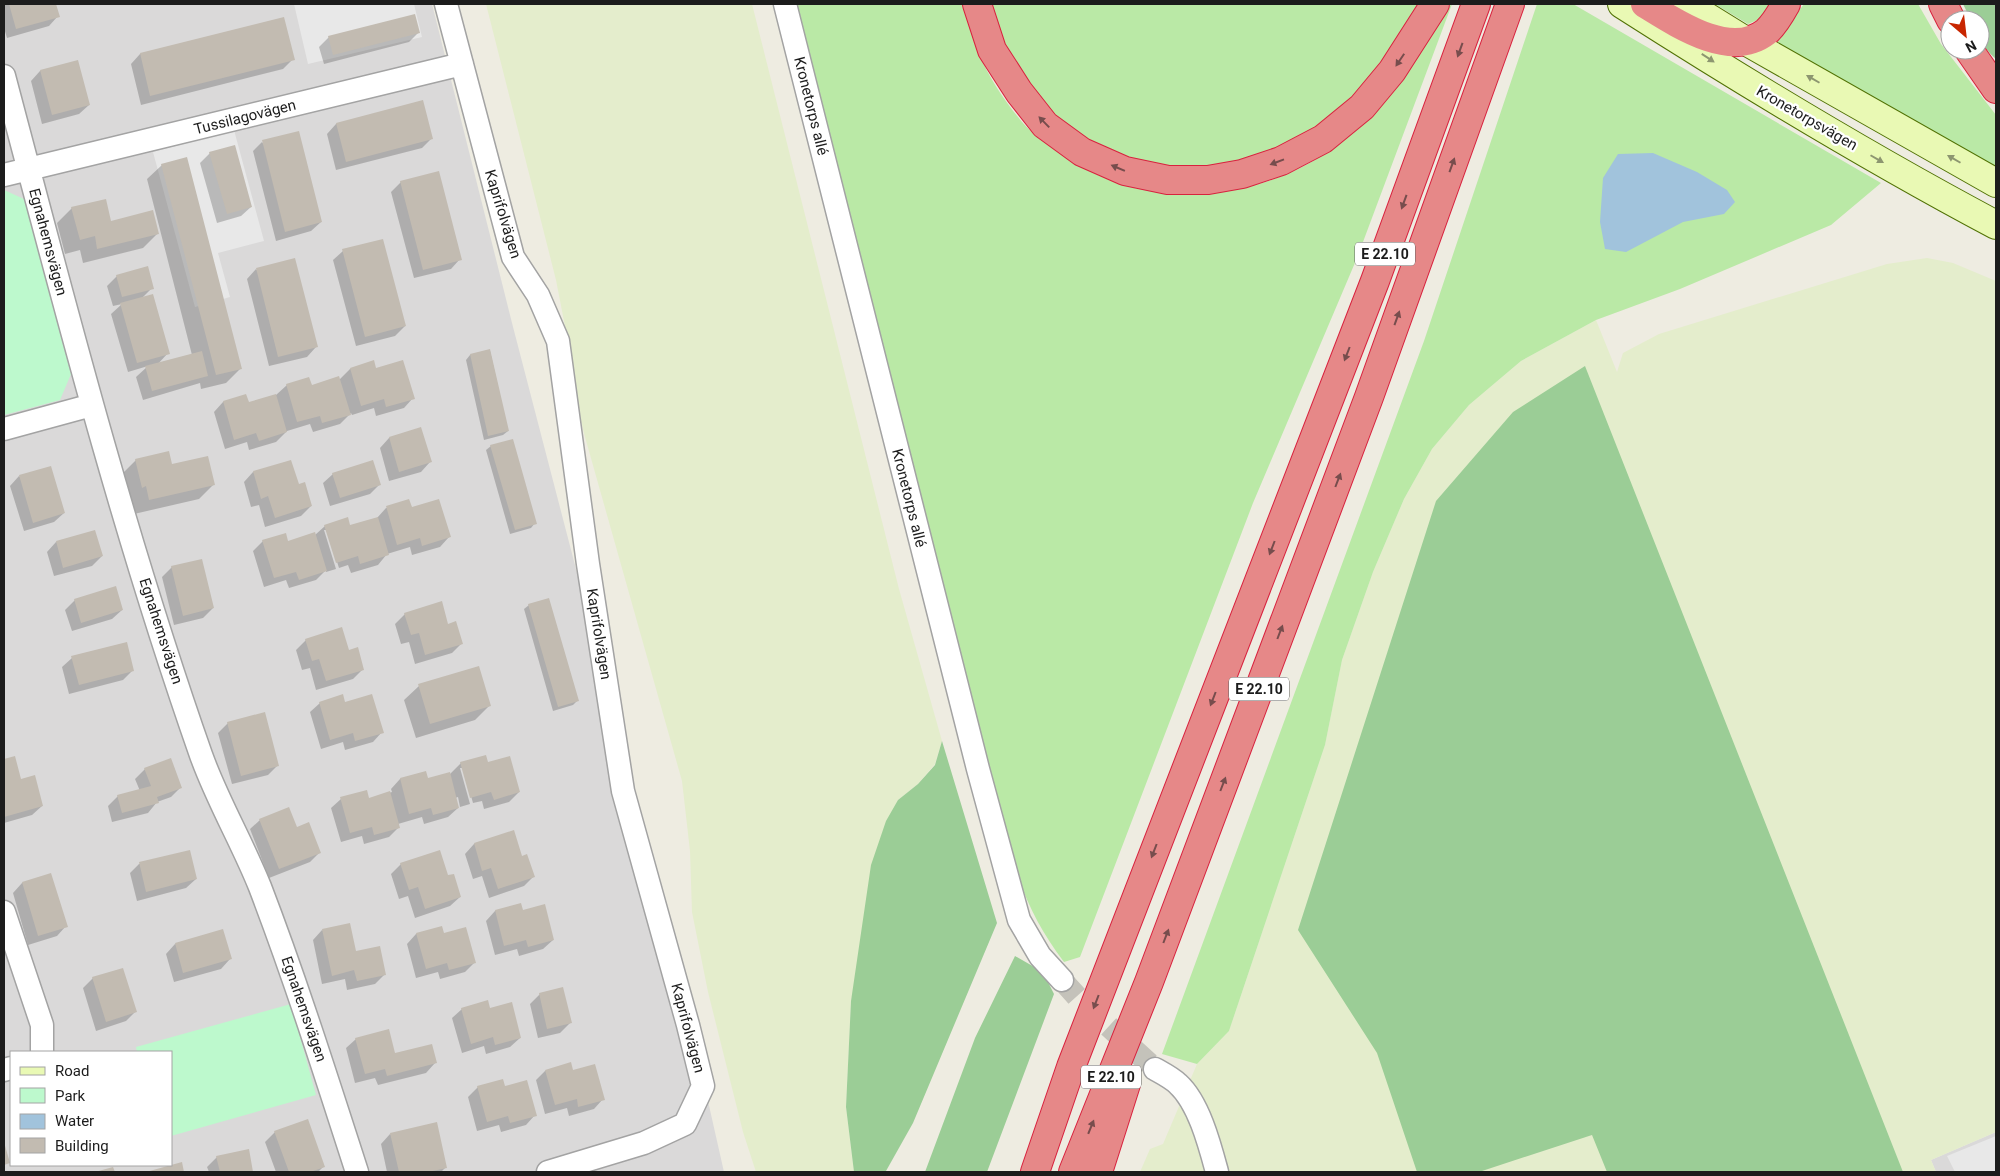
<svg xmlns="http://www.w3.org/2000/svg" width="2000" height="1176" viewBox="0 0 2000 1176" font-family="Roboto,sans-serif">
<rect width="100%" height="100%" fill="#eeece1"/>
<path fill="#dad9d9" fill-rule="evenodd" d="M4,4H432L512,323L666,915L724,1172H4ZM11,1052H171V1165H11Z
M1996,1132V1172H1936L1931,1160Z"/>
<path fill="#e4edcc" d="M486,4H752L899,589L942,741L935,764L918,784L898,800L851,1001L846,1107L854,1172H756L743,1132L708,992L692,912L690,851L682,781L585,437L576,402L571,357L556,280Z
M1927,258L1953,263L1996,281V1132L1931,1160L1936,1172H1140L1150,1149L1163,1144L1197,1064L1229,1031L1325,745L1342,660L1373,572L1404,499L1432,449L1469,405L1521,361L1596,320L1617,372L1623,353L1659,334L1887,264Z"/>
<path fill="#bae9a6" d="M795,4H966C970,21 974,38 980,55C988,77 1007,104 1022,122C1033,135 1049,145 1063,155C1149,213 1265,204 1345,139C1368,120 1393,91 1410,66C1420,53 1441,11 1452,4L1357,258L1253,503L1080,957L1064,962C1043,934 1030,910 1018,877L928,534Z
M992,4H1421L1387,60L1362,89L1314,131L1280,151L1207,169L1169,167L1134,161L1102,149L1075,133L1050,112L1008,56L995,22Z
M1537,4H1573L1881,183L1831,225L1680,289L1596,320L1521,361L1469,405L1432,449L1404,499L1373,572L1342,660L1325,745L1229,1031L1197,1064L1162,1054L1424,341Z
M1715,4H1771L1760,19L1748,24Z
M1804,4H1918L1941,44L1996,115V169L1775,43Z"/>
<path fill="#9bcd96" d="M1963,4H1996V59C1981,45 1980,41 1980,20H1971Z
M1585,366L1903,1172H1607L1592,1135L1479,1172H1417L1377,1053L1298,930L1436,501L1513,412Z
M942,741L997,923L913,1123L886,1171L854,1172L846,1107L851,1001L871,865L886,821L898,800L918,784L935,765Z
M1015,956L1043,972L1054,994L987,1172H925L975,1038Z"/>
<path fill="#bdf9cd" d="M4,190L24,199L71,374L60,400L4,415Z
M291,1004L316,1095L171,1136V1052H137L136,1047Z"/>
<path fill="#e8e8e8" d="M294,4H414L422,37L308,64Z
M234,130L264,241L218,253L230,297L195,307L153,152Z
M1996,1136V1172H1955L1947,1156Z"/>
<path fill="#a1c3dc" d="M1653,153L1697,172L1727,190L1735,202L1724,214L1683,222L1626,252L1605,249L1600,222L1603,178L1618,154Z"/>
<path fill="#0003" d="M4,4H55L58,16L49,26L7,38L4,28Z
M419,32L409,42L324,64L319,47L329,37Z
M140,54L293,59L283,69L141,105L131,64Z
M77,62L89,105L79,114L42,124L31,81L40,71Z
M422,102L431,139L422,148L336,170L327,134L336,124Z
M262,142L321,222L311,231L276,241L253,151Z
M210,153L251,207L241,216L217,223L200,163Z
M162,165L241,368L226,383L201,389L200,383L143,400L136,377L148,366L128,372L111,314L122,304L113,306L107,286L117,276L152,288L142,298L168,353L157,365L192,355L147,179Z
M401,182L460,259L451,269L414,278L391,192Z
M72,208L110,222L158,233L143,248L83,263L80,250L65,254L57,223Z
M343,251L405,326L395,336L356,346L333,260Z
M256,269L316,347L307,357L269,366L247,279Z
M490,351L508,431L503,435L484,440L466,360L470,355Z
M350,369L375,370L413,398L404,408L376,416L374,408L352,415L351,413L340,424L313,432L310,424L287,431L276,442L249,450L247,442L225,449L214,412L223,402L245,396L248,403L276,395L287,385L311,386L339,380Z
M420,429L430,462L421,472L389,481L380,448L389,438Z
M491,446L535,523L531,528L510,534L486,450Z
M136,460L171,466L213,485L199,499L134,514L131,500L127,501L121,475Z
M253,472L298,485L311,506L301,516L265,527L259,505L251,507L244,482Z
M333,474L379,485L370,494L330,506L323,483Z
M19,476L64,513L54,522L24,531L10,486Z
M386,508L411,509L449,537L440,547L412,555L410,547L387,554L378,565L351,573L348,565L339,568L327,530H324L336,569L326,572V570L316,580L289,588L286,580L264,587L253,551L263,541L287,542L315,535L325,526L349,527L377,518Z
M56,542L102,556L92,566L54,576L47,552Z
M172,567L213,608L203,618L174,625L162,577Z
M75,600L122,610L112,619L72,631L65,610Z
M529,605L577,701L573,705L553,711L524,609Z
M405,614L447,625L462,643L452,653L415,664L409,642L401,644L395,624Z
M306,640L363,669L353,679L316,690L310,668L302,670L296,650Z
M72,658L133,670L123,680L69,694L62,667Z
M419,686L490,705L475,720L416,738L404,700Z
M320,703L344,704L382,732L373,742L345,750L343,742L321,749L310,712Z
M228,723L278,765L268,775L232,784L218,733Z
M14,758L20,780L42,806L32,815L4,823V761Z
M461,763L487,764L519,792L509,802L484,809L482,801L473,803L463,768H460L470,804L460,807L458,797L455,798L458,808L448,817L424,824L422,817L398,824L399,827L389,837L364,844L362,836L341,842L331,808L341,799H368L392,792L391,789L400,779L425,772L427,780L450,774Z
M145,769L180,788L171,797L157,802L148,813L112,822L108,806L118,796L140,791L135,779Z
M260,820L296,828L320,852L310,862L269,878L250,829Z
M513,832L521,857L533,877L524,886L489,898L482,876L473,879L465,854L474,844Z
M189,851L196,879L186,888L137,901L130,873L139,864Z
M401,864L447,877L460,897L450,906L415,918L408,896L399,899L391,874Z
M50,875L66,926L57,936L28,945L13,893L22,883Z
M520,904L522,912L553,940L543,949L519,956L517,949L495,955L486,921L495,911Z
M322,930L355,953L385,974L375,984L347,990L345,979L322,984L313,940Z
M416,934L443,935L474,963L465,972L440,979L438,972L416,978L407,944Z
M175,944L230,959L221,969L174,982L166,954Z
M93,978L135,1012L126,1021L96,1031L83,988Z
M540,994L570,1023L560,1033L538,1038L530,1004Z
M462,1009H489L520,1038L510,1047L486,1054L484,1046L462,1053L452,1018Z
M356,1039L394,1055L435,1063L426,1073L378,1085L375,1078L355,1083L346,1048Z
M545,1071H572L603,1099L594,1109L569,1116L567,1108L545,1114L536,1080Z
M478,1087H504L535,1115L526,1125L501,1132L499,1125L477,1131L468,1097Z
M275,1132L324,1166L318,1172H276L265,1142Z
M390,1134L446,1167L441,1172H387L381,1144Z
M248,1150L252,1172H209L207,1167L217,1157Z"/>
<path fill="#c2bbb1" d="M9,4H56L60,17L16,29Z
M415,14L420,33L333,55L328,36Z
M284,17L295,60L150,96L140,53Z
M78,60L90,105L52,115L40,70Z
M423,100L433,139L346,162L336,123Z
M299,131L322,222L285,232L262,140Z
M235,145L252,207L227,214L209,152Z
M187,157L242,369L216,375L161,164Z
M439,171L462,260L423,270L400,181Z
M106,199L111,221L153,210L159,234L97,249L95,236L80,240L71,207Z
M383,239L406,326L365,337L342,249Z
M295,258L318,347L278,357L256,268Z
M148,266L154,289L122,297L116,275Z
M153,294L170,354L137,363L120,303Z
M490,349L509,431L488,436L470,354Z
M202,351L208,376L152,391L145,366Z
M374,360L376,368L403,360L415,399L386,407L384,399L361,406L350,368Z
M339,376L351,415L322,423L320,416L297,422L286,384L309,377L312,385Z
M246,394L249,402L276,394L287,432L259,441L256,433L234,440L223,401Z
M421,427L432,462L399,472L389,437Z
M513,439L537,524L515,530L490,445Z
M169,451L172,464L208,456L215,485L149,500L146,486L142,488L135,459Z
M291,460L299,484L305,482L312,506L275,518L268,496L261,499L253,471Z
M373,460L381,485L340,498L332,473Z
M51,466L65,513L33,523L19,475Z
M409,499L412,507L439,499L451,537L422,546L420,538L397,545L386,506Z
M348,517L350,525L378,517L389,555L360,564L358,556L336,563L324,525Z
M95,530L103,556L63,568L56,541Z
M315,532L327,571L299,580L296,572L274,578L262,540L286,533L288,541Z
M202,559L214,608L183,616L171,566Z
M116,586L123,610L81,623L74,599Z
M549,598L579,701L558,707L528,604Z
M442,601L448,624L456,621L463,644L425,655L419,633L411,635L404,613Z
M342,627L349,650L358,647L364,670L326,681L319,659L312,661L305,639Z
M127,642L134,671L79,685L71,656Z
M479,666L491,706L430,724L418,684Z
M343,694L345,702L372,694L384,733L355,741L353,733L330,740L319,702Z
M265,712L279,766L241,776L227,722Z
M486,755L488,762L510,756L520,792L494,800L491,792L470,798L460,762Z
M15,756L21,779L35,775L43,806L4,817V759Z
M171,758L182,788L157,797L159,803L122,813L117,795L151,786L144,768Z
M426,771L428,778L450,772L459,808L433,815L431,808L409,814L400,778Z
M367,790L369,798L390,791L400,828L374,835L372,827L350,833L340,797Z
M289,807L297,827L309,822L321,853L279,869L259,819Z
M514,830L522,856L527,854L535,877L498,889L491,868L482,871L474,843Z
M190,850L197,879L146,892L139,862Z
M440,850L448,875L454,874L461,897L425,909L418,887L409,890L400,863Z
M51,873L68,927L38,936L22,882Z
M521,903L523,910L545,904L554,940L528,947L526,940L504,946L495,910Z
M350,923L356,951L380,946L386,975L357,981L354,970L332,976L322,929Z
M442,926L444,933L466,927L476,963L449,970L447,963L426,969L416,933Z
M223,929L232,959L183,973L175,943Z
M123,968L137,1012L106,1022L92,977Z
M563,987L572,1023L547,1029L539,993Z
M488,1000L490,1008L512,1002L521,1038L495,1045L493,1037L471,1044L461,1008Z
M389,1029L395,1053L432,1044L437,1063L387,1076L385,1069L365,1074L355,1038Z
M571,1062L573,1070L595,1064L605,1100L578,1107L577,1099L555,1105L545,1070Z
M503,1079L505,1086L527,1080L537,1116L510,1123L508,1116L487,1122L477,1086Z
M308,1119L325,1167L310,1172H289L274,1131Z
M437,1122L447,1168L428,1172H399L390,1133Z
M4,1142L10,1163L4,1165Z
M249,1149L253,1172H220L216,1156Z
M182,1162L184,1172H146Z
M113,1167L115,1172H95Z"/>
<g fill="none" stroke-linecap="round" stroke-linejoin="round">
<path stroke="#c4c2ba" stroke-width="22" stroke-dasharray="22 11" stroke-linecap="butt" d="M1062,980L1080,1000L1155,1069"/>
<g stroke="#a3a3a3" stroke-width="25">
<path id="street" d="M446,4L513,257L538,295L558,341L588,564L623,791L688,1025L703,1086L685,1124L644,1143L548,1172
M785,4L978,769L1019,920L1040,956L1062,980
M4,76C64,303 123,533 201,755C217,800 242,842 260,887C296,981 326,1076 357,1172
M4,175L462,64
M4,429L92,405
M4,912L42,1025V1052
M1155,1069C1162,1073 1172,1078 1178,1084C1199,1103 1210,1146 1217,1172
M4,1070L11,1068"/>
</g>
<g stroke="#517204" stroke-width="30">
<path id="secondary" d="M1622,4C1744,82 1868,157 1996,225
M1686,4L1744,40L1996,183"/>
</g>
<g stroke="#d8223e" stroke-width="30">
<path id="highway" d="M977,4L992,50L1019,92L1045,125L1082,152L1125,171L1168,180H1208L1242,174L1281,161L1323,139L1362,107L1392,71L1435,4
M1645,4C1676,23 1730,60 1766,32C1774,25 1781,13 1786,4
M1943,4L1951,20
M1969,50L1996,89
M1035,1172L1071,1067L1375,281L1476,4
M1073,1172L1149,982L1369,397L1510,4
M1098,1172L1126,1084"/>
</g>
<use href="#street" stroke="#fff" stroke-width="22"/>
<use href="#secondary" stroke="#e9f9b4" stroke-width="28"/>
<use href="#highway" stroke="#e68888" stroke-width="28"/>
</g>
<defs><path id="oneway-solid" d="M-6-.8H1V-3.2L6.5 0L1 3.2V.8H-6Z" transform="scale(1.25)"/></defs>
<g fill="#774d4d">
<use href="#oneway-solid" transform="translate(1460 50) rotate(110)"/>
<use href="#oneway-solid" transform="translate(1400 60) rotate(124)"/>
<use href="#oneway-solid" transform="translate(1044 122) rotate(-134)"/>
<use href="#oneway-solid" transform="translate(1277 162) rotate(159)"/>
<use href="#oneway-solid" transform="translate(1452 165) rotate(-70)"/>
<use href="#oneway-solid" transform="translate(1118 168) rotate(-157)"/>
<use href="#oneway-solid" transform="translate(1404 202) rotate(110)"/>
<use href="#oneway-solid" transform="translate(1397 318) rotate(-70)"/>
<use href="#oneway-solid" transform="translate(1347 354) rotate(111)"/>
<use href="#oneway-solid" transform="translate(1338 480) rotate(-69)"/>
<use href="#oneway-solid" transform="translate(1272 548) rotate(111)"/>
<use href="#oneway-solid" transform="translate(1280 632) rotate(-69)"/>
<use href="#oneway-solid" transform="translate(1213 699) rotate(111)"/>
<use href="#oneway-solid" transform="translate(1223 784) rotate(-69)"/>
<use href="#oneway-solid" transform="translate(1154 851) rotate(111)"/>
<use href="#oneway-solid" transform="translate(1166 936) rotate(-69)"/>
<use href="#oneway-solid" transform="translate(1096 1002) rotate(111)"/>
<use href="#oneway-solid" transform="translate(1091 1127) rotate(-68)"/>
</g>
<g fill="#8d9670">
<use href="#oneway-solid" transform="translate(1708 58) rotate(33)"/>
<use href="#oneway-solid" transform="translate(1813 79) rotate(-150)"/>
<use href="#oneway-solid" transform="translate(1877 159) rotate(30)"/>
<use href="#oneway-solid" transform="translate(1954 159) rotate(-150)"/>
</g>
<g text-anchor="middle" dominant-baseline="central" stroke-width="4.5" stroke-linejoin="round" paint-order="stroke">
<g fill="#fff" stroke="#606060" stroke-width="1">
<rect x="1355" y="242.5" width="60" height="23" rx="4"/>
<rect x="1229" y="677.5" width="60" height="23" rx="4"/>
<rect x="1081" y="1065.5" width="60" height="23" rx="4"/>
</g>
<g font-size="14" font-weight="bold" fill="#1c1c1c">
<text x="1385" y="254">E 22.10</text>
<text x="1259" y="689">E 22.10</text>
<text x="1111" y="1077">E 22.10</text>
</g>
<g font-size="15" fill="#1c1c1c" stroke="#fff">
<text transform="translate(811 106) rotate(76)">Kronetorps allé</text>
<text transform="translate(245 117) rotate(-14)">Tussilagovägen</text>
<text transform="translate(1807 118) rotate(30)">Kronetorpsvägen</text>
<text transform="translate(503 214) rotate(73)">Kaprifolvägen</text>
<text transform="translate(48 242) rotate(75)">Egnahemsvägen</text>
<text transform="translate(909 498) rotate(76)">Kronetorps allé</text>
<text transform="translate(161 631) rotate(72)">Egnahemsvägen</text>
<text transform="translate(599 634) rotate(81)">Kaprifolvägen</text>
<text transform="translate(304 1009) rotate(71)">Egnahemsvägen</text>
<text transform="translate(688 1028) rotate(75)">Kaprifolvägen</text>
</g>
</g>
<rect width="2000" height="1176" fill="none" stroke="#1c1c1c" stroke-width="10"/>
<rect x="10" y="1051" width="162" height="115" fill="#ffffff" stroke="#a4a4a4"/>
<rect x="20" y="1067" width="25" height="8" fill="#e9f9b4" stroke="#a4a4a4"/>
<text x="55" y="1076" font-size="15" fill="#1c1c1c">Road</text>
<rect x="20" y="1088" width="25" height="15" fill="#bdf9cd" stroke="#a4a4a4"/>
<text x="55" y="1101" font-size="15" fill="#1c1c1c">Park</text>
<rect x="20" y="1114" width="25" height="15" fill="#a1c3dc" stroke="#a4a4a4"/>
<text x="55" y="1126" font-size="15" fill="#1c1c1c">Water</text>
<rect x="20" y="1138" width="25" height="15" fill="#c2bbb1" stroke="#a4a4a4"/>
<text x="55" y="1151" font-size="15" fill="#1c1c1c">Building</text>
<g transform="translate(1965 35) rotate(152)"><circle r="24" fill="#ffffff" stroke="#a4a4a4"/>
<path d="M0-4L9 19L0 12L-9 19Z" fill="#c82600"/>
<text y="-8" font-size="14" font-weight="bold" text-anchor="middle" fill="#1c1c1c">N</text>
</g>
</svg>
